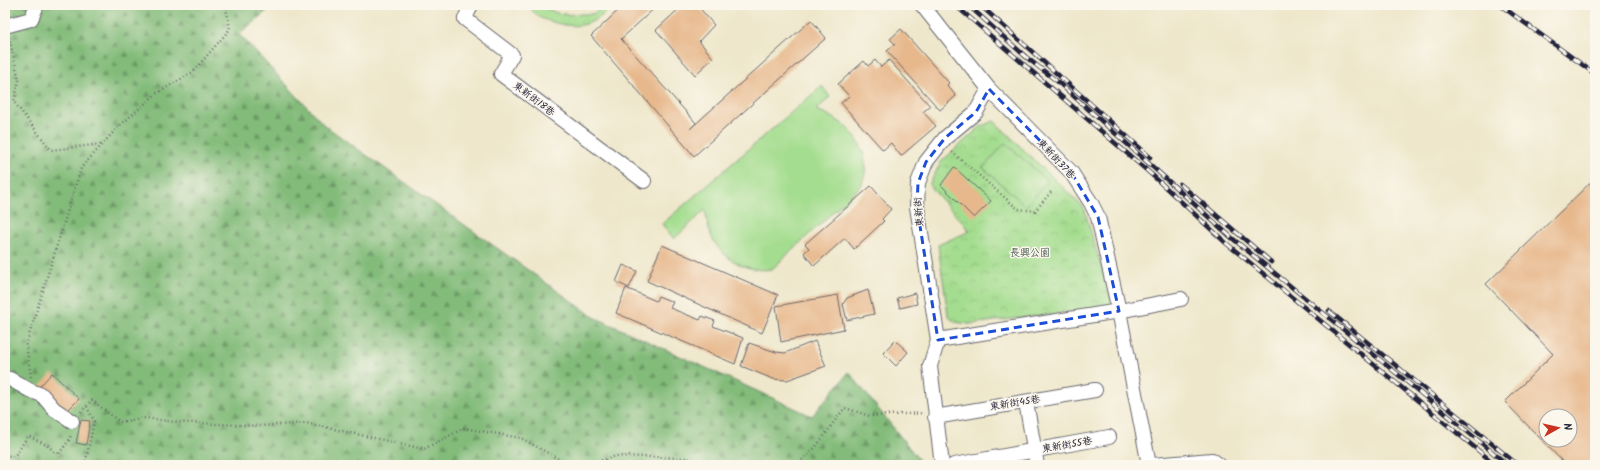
<svg xmlns="http://www.w3.org/2000/svg" width="1600" height="470" viewBox="0 0 1600 470" font-family="Kalam,'LXGW WenKai TC',sans-serif">
<defs>
<pattern id="forest-firs" width="22" height="20" patternUnits="userSpaceOnUse"><rect width="22" height="20" fill="#83bc7a"/><path d="M5 1l3.5 6h-7zM16 11l3.5 6h-7z" fill="#6b9865"/></pattern>
<pattern id="park-crowns" width="20" height="18" patternUnits="userSpaceOnUse"><rect width="20" height="18" fill="#a4dd8f"/><path d="M2 6a3 3 0 1 1 6 0M12 15a3 3 0 1 1 6 0" fill="none" stroke="#8dbd7c"/></pattern>
</defs>
<rect width="100%" height="100%" fill="#fbf7ec"/>
<filter id="ink" filterUnits="userSpaceOnUse"><feTurbulence type="fractalNoise" baseFrequency=".025" numOctaves="2"/><feDisplacementMap in="SourceGraphic" scale="8" xChannelSelector="R" yChannelSelector="G"/><feConvolveMatrix kernelMatrix="1 2 1 2 8 2 1 2 1" color-interpolation-filters="sRGB"/></filter>
<filter id="wash" filterUnits="userSpaceOnUse"><feTurbulence type="fractalNoise" baseFrequency=".012" numOctaves="4" result="noise"/><feDisplacementMap in="SourceGraphic" scale="16" xChannelSelector="R" yChannelSelector="G"/><feGaussianBlur stdDeviation="0.9" result="paint"/><feColorMatrix in="noise" values="0 0 0 0 0 0 0 0 0 0 0 0 0 0 0 0 0 1.4 0 .05"/><feComposite in="paint" operator="in"/></filter>
<g filter="url(#wash)">
<rect width="100%" height="100%" fill="#eee7cb"/>
<path fill="url(#forest-firs)" stroke="#526f5a" d="M5,5H274L239,34L324,125L594,317L812,416L849,372L923,465H5Z"/>
<path fill="url(#park-crowns)" stroke="#638065" d="M994,121L1084,208L1113,307L969,324L954,322L948,315L938,245L970,231L929,185L941,162L980,127Z"/>
<path fill="#a4dd8f" stroke="#638065" d="M528,5H544C557,19 576,13 593,14L603,5H612C596,25 578,30 553,22C549,21 542,19 539,17C535,14 531,9 528,5Z
M822,86L830,97L816,110C842,118 869,142 865,173C864,177 862,181 862,185L772,269C748,273 724,260 712,238C708,230 707,219 705,210L674,239L662,224Z
M1005,143L1048,181L1026,206L983,168Z"/>
<g id="blocks">
<path fill="#e7b88c" fill-rule="evenodd" d="M624,5H658L621,39L696,123L690,129L811,20L826,38L694,156L591,36Z
M683,5H697L714,25L699,41L713,58L695,75L656,30Z
M901,29L949,83L947,85L956,96L940,110L887,51L895,44L890,39Z
M875,60L881,67L889,60L930,106L923,112L936,126L901,156L891,143L883,150L841,103L849,96L838,84L864,61L868,66Z
M954,167L991,201L974,218L941,185Z
M1595,178V465H1566L1505,402L1553,354L1486,284ZM1546,416H1570V440H1546Z
M871,186L891,209L882,219L884,221L854,249L845,238L814,266L804,253L809,248L805,244Z
M662,245L778,295L762,333L647,281Z
M623,265L637,271L629,288L616,282Z
M626,288L656,301L658,296L673,302L670,308L700,320L702,316L715,321L713,326L743,338L735,364L616,313Z
M868,290L874,314L847,320L843,304L847,298Z
M915,293L917,304L900,308L897,298Z
M838,295L844,329L781,342L776,306Z
M895,340L908,352L896,366L883,353Z
M815,341L826,366L787,380L773,379L741,366L749,343L776,352L785,353Z
M52,373L79,399L66,412L40,386Z
M81,420L90,421L86,445L76,443Z"/>
</g>
</g>
<g filter="url(#ink)">
<use href="#blocks" fill-opacity="0" stroke="#69676d" stroke-width="1"/>
<g fill="none" stroke-linecap="round" stroke-linejoin="round">
<g stroke="#69676d" stroke-width="16">
<path id="minor" d="M471,5L465,19L512,55L501,74L644,181
M922,5L989,89L1071,172L1091,203L1098,217L1119,311L1149,465
M5,26L31,19L37,5
M938,340L1119,311L1181,299
M5,378L10,379L31,391L42,395L54,409L72,421
M1026,402L1037,465
M935,417L1095,390
M942,465L930,366L938,340L917,207L918,183L926,162L945,138L976,112L989,89
M954,465L1109,437
M1153,465L1212,460L1219,465"/>
</g>
<path stroke="#69676d" stroke-width="2.5" stroke-dasharray="1 3" stroke-linecap="butt" d="M9,37L19,80L14,102L51,150L102,144
M952,152L1018,209L1035,211L1051,192
M31,377L26,345L81,168L119,126L157,93L193,72L230,29L226,8L230,5
M81,412L92,400L120,422L145,418L175,422L260,426L306,423L424,449L464,428L521,438L562,461L575,465
M5,454L12,457L17,453L28,436L47,445L58,455L70,439L71,434
M85,465L94,421L87,407
M586,465L616,456L685,458L723,465
M791,465C813,460 830,424 845,408L870,416L924,413"/>
<use href="#minor" stroke="#fff" stroke-width="14"/>
<g stroke="#22223b" stroke-width="4.5">
<path id="rail" d="M955,5L1151,174L1226,243L1496,465
M968,5L1026,57L1058,82L1232,238L1508,465
M980,5L1150,157
M1500,5L1595,74
M1180,184L1271,262
M1329,311L1518,465"/>
</g>
<use href="#rail" stroke="#fbf7ec" stroke-width="3" stroke-dasharray="9" stroke-linecap="butt"/>
</g>
</g>
<path fill="none" stroke="#1d4ed8" stroke-width="3" stroke-dasharray="8 5" stroke-linejoin="round" d="M989,89L1071,172L1098,217L1119,311L938,340L917,207L918,183L926,162L945,138L976,112Z"/>
<g text-anchor="middle" dominant-baseline="central" stroke-width="3" stroke-linejoin="round" paint-order="stroke">
<g font-size="10" fill="#22223b" stroke="#fbf7ec">
<text transform="translate(534 99) rotate(37)">東新街18巷</text>
<text transform="translate(1056 159) rotate(47)">東新街37巷</text>
<text transform="translate(919 212) rotate(-95)">東新街</text>
<text transform="translate(1015 403) rotate(-9)">東新街45巷</text>
<text transform="translate(1067 445) rotate(-10)">東新街55巷</text>
</g>
<g font-size="10" fill="#495a54" stroke="#fbf7ec">
<text x="1030" y="253">長興公園</text>
</g>
</g>
<rect width="1600" height="470" fill="none" stroke="#fbf7ec" stroke-width="20"/>
<g transform="translate(1558 428) rotate(82)"><circle r="19" fill="#fbf7ec" stroke="#a4a2a5"/>
<path d="M0-3L7 15L0 10L-7 15Z" fill="#c8321e"/>
<text y="-6" font-size="11" font-weight="bold" text-anchor="middle" fill="#22223b">N</text>
</g>
</svg>
